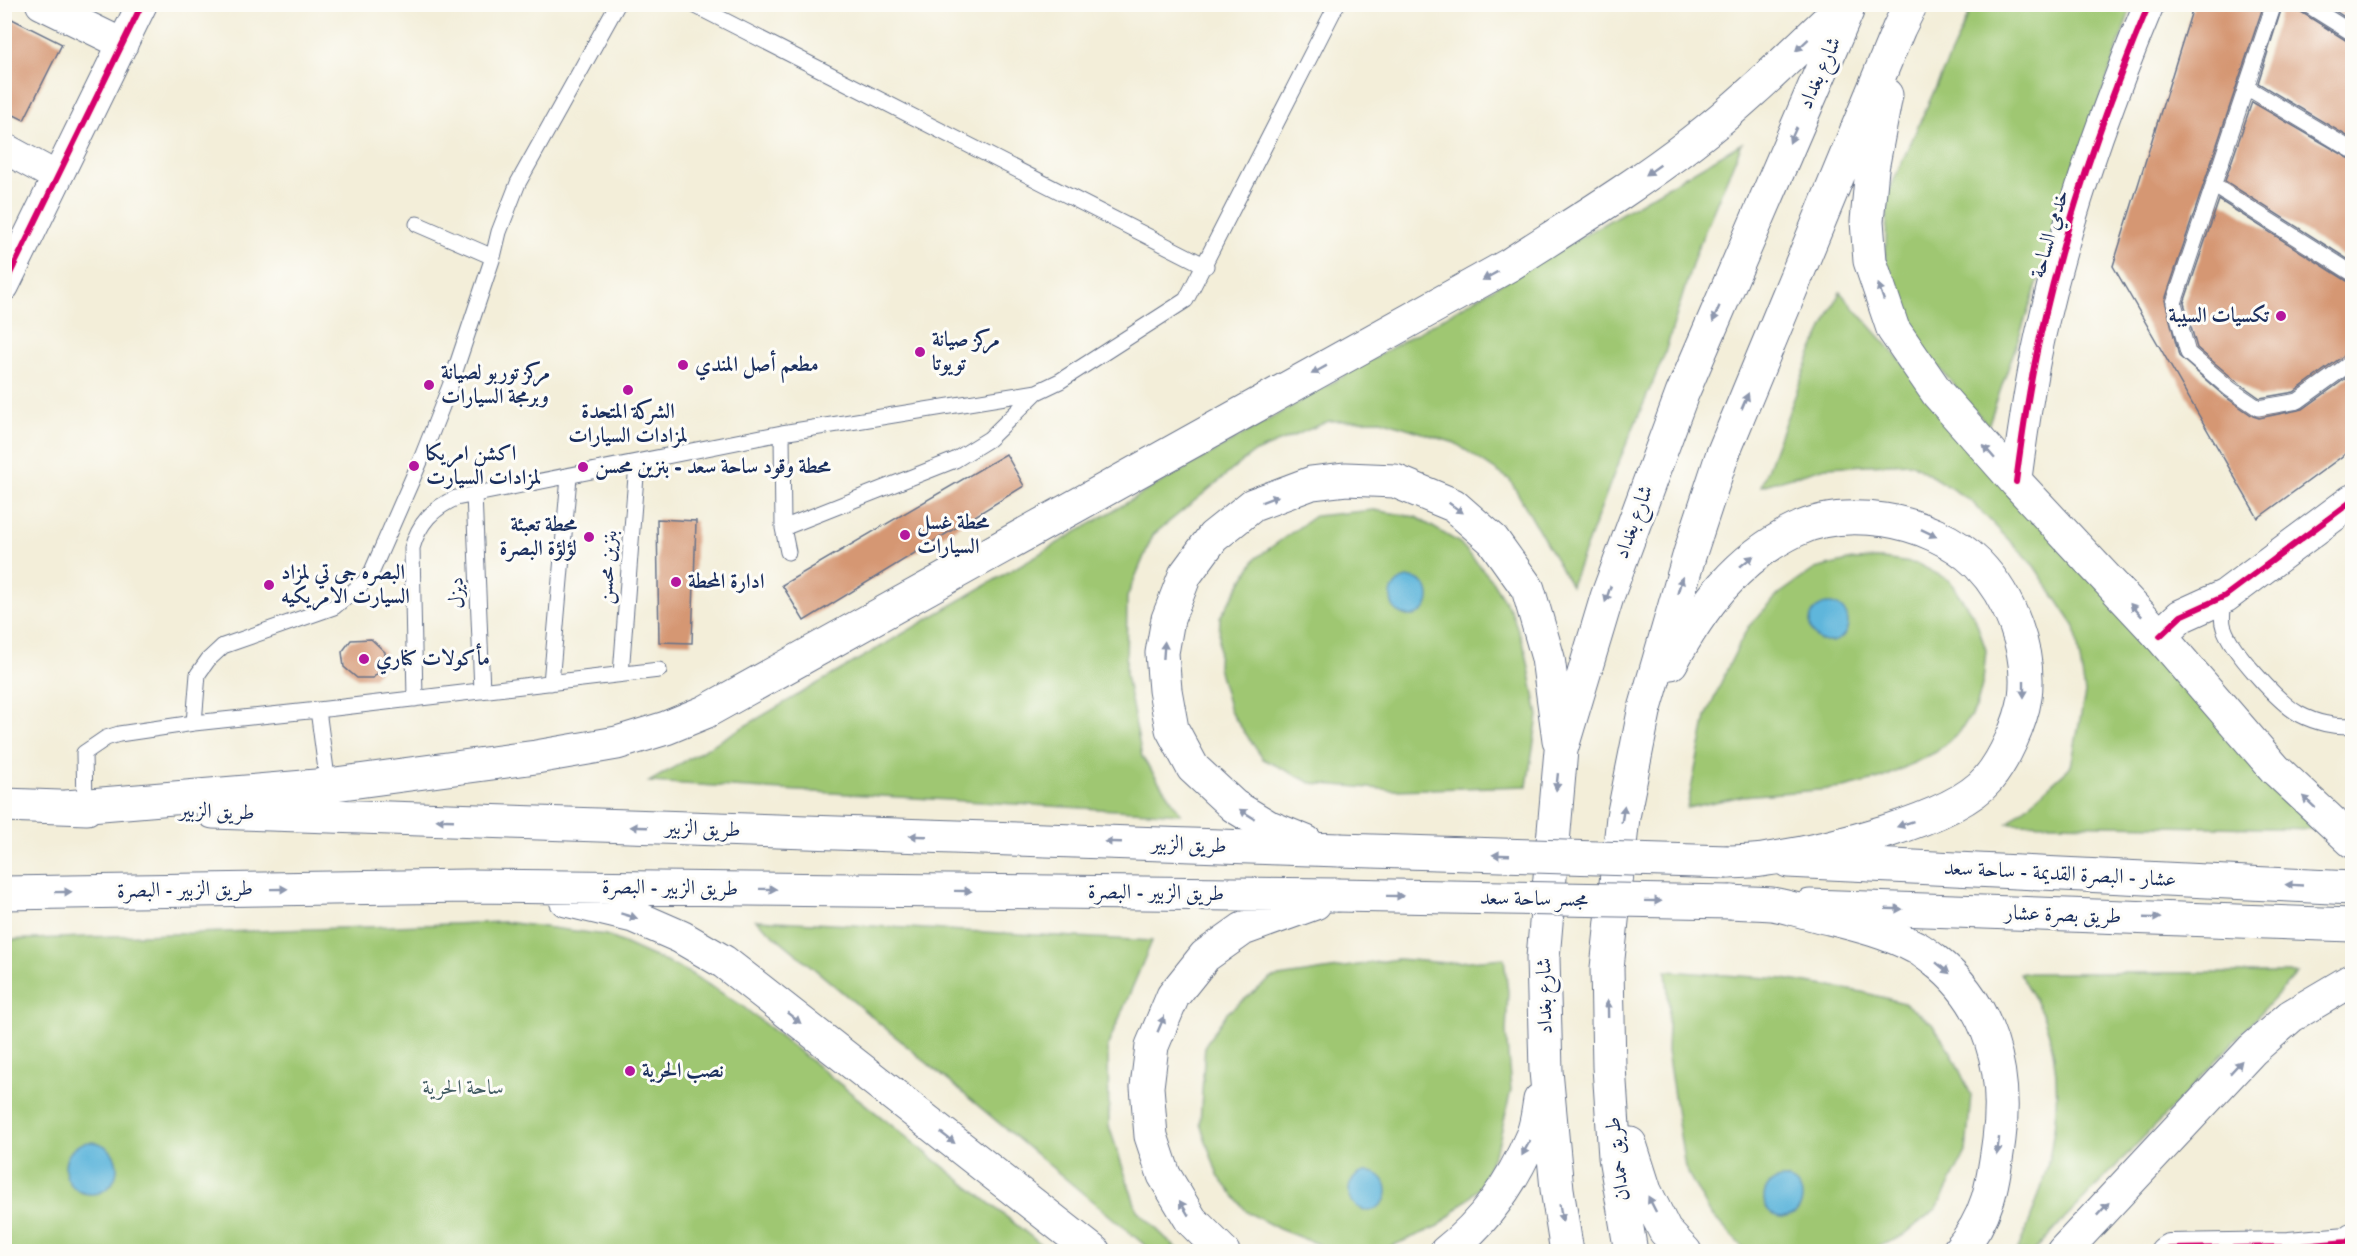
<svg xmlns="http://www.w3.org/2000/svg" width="2357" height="1256" viewBox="0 0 2357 1256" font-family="'IM FELL DW Pica',Amiri,serif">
<rect width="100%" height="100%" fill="#fdfcf7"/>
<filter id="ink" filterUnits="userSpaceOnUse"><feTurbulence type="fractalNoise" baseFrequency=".0167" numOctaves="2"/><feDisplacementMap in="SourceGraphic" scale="12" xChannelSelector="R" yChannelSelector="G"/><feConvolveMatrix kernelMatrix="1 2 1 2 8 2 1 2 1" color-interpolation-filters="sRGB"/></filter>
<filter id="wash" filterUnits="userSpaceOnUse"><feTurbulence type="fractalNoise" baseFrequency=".008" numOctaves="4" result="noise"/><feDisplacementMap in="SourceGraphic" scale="24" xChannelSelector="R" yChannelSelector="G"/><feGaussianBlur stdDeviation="1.35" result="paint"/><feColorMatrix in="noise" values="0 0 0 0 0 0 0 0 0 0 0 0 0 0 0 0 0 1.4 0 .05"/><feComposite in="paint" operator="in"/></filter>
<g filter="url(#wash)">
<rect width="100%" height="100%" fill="#f3eed9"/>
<path fill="#9fc772" stroke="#5d7b68" stroke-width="1.5" d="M1973,5H2132L2054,236L1988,426L1926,352L1885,262L1888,193Z
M1742,143L1696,252L1664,356L1617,466L1571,586L1510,480L1455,443L1381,420L1329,421L1253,453L1153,535L1127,597L1126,675L1142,757L1181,814L649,782Z
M1840,292L2318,829L2008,823L2071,766L2085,693L2075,627L2034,566L1971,501L1911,463L1826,467L1761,486L1810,356Z
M1374,510L1416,517L1460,543L1491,579L1511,611L1526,652L1538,716L1527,786L1394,790L1311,783L1263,759L1230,711L1218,667L1220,617L1256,558L1315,516Z
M1882,559L1918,564L1949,580L1975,618L1986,650L1983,681L1976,708L1960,731L1936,752L1883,778L1844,788L1742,796L1687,808L1706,717L1727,669L1748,627L1779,594L1815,569L1852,560Z
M756,920L1152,941L1108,1045L1109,1126L1137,1210L1179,1251H1152Z
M505,922L606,935L688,972L741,1005L1049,1251L5,1252V940Z
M1504,958L1508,992L1506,1032L1511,1090L1499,1142L1479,1188L1439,1226L1382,1250L1325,1247L1279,1229L1247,1212L1218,1176L1200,1124L1205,1045L1227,1013L1272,978L1398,959L1446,963Z
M1666,971L1783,979L1862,992L1904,1003L1932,1024L1951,1052L1971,1095L1966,1152L1937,1208L1900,1238L1866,1251L1745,1250L1710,1213L1685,1168L1667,1051L1669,1005Z
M2019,973H2297L2194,1085L2034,1251H2017C2049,1180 2072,1095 2044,1018C2038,1003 2027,988 2019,973Z"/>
<path fill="#5eb6db" stroke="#3c729c" stroke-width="1.5" d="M1391 597a19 19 0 1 1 38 0a19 19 0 1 1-38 0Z
M1810 623a19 19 0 1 1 38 0a19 19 0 1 1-38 0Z
M65 1168a26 26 0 1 1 52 0a26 26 0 1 1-52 0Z
M1349 1191a19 19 0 1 1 38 0a19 19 0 1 1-38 0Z
M1764 1198a19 19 0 1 1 38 0a19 19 0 1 1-38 0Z"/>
<g id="blocks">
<path fill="#d59773" d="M2194,4H2264L2165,300L2179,356L2224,396L2253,416L2259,418L2303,409L2352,374V449L2258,518L2113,266Z
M2283,4H2296L2301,12L2347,41L2352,43V139L2258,83Z
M2325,4H2352V22Z
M4,15L62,44L24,120L4,110Z
M2252,102L2352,160V262L2225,181Z
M2219,200L2347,281L2352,283V352L2346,354L2294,392L2260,398L2236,381L2197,348L2184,303Z
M1006,454L1024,486L804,621L782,585Z
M657,519L696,521L692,643L659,642Z
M371,639L385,652V665L373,678H357L344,667L342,652L351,640Z"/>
</g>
</g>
<g filter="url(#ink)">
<use href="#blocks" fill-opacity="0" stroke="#677289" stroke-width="1.5"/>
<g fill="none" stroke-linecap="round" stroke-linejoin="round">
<g stroke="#677289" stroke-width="17">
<path id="service" d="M692,4L1206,266
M2274,4L2174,303L2188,353L2230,389L2258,408L2298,401L2352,362
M2306,4L2352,33
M2246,87L2352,150
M2213,185L2352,273
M417,224L493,257
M782,433L783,528L788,552
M474,494L482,691
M783,528L955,460L989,439L1037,392
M2225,596C2224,606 2220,617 2224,628C2231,650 2278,702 2299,714C2314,722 2336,728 2352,725
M621,674L637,463
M551,683L569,477
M415,699L412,548C419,523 433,508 456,498L782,433L1037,392L1060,381L1186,300L1337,4
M318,710L328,785
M194,723L198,674L208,660L223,646L334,607L369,578L422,457L450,386L493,257L499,232L518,183L617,5
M85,806L84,753L106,738L119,734L194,723L318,710L659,670"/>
</g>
<g stroke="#677289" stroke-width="32">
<path id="minor" d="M41,4L123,44
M4,148L57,177
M4,286L142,4
M2016,482C2023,428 2031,373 2044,320C2069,211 2106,107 2149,4
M2165,1252L2169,1249L2289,1247L2347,1242L2352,1238"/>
</g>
<g stroke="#677289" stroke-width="35">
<path id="tertiary" d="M2160,636L2181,616L2225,596L2352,501"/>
</g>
<g stroke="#677289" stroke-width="35">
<path id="primary" d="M1788,861L2352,888
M1810,906L2352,925"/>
</g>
<g stroke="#677289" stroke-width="35">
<path id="trunk" d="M1886,95L1872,169L1867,221L1870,261L1893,329L1938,394L2016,482L2160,636L2275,769L2352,841
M1671,663C1701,608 1737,558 1796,530C1822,517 1856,516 1885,520C1918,525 1954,540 1978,564C2010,597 2031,651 2025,697C2021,723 2004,760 1988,779C1953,821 1822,851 1768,859C1755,862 1741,861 1728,862
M4,805L87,808
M66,807L328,785L536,757L617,743L666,728L705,712L1509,265C1571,225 1634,187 1692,142C1746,101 1795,51 1845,4
M213,812L1340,850
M1306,842L1267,826L1234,806L1193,768L1172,729L1165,690L1162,653L1168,619L1185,575L1213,537L1253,505L1312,483L1346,479L1395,481L1453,505L1493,540L1528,589L1548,658L1559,740
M4,893L469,886L1337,895
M566,900L633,916L681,937L724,962L1094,1252
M1731,902C1744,903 1758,903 1772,904C1791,907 1810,914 1829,918C1858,925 1889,933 1915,947C1922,950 1928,956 1934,960C1990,1003 2008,1071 1999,1139C1993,1184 1989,1216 1958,1252
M1630,1144L1645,1191L1665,1231L1685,1252
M1223,1252L1191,1220L1164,1175L1151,1136L1147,1087L1152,1046L1173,996L1205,956L1243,929L1315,903
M1446,1252C1485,1222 1513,1181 1532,1136C1537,1125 1538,1111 1540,1100
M1567,1252L1557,1189L1546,1071L1543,958L1561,750L1607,597L1682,394L1847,11
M1631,1252L1615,1157L1609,1067L1607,968L1623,817L1644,712L1690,553L1722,456L1899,28L1911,4
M2063,1252L2252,1050L2291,1016L2352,980"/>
</g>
<use href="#service" stroke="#fff" stroke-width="15"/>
<use href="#minor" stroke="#fff" stroke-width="30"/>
<use href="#tertiary" stroke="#fff" stroke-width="33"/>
<use href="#primary" stroke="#fff" stroke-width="33"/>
<use href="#trunk" stroke="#fff" stroke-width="33"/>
<g stroke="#677289" stroke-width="35" stroke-linecap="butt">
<path id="trunk-bridge" d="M1340,850L1728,862
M1337,895L1731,902"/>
</g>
<use href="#trunk-bridge" stroke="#fff" stroke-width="33"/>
<g stroke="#fdfcf7" stroke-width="10">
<path id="cycleway" d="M4,286L142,4
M2016,482C2023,428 2031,373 2044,320C2069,211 2106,107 2149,4
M2160,636L2181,616L2225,596L2352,501
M2165,1252L2169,1249L2289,1247L2347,1242L2352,1238"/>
</g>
<use href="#cycleway" stroke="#d6006c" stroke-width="6"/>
</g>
<defs><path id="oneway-solid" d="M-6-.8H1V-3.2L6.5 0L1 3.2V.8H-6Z" transform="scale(1.5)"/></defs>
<g fill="#8d97ae">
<use href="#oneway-solid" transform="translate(1802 45) rotate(137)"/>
<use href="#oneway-solid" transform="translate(1793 135) rotate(114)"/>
<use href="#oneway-solid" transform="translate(1653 170) rotate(145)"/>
<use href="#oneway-solid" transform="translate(1490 276) rotate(151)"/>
<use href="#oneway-solid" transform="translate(1881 292) rotate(-109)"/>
<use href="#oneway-solid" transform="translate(1716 314) rotate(113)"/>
<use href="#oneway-solid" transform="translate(1319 370) rotate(151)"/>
<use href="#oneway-solid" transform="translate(1745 401) rotate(-67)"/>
<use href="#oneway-solid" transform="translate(1989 452) rotate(-131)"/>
<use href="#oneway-solid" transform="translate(1270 499) rotate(-20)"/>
<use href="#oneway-solid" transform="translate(1456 508) rotate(35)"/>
<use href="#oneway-solid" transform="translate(1929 533) rotate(26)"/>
<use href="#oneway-solid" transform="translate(1747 561) rotate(-39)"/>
<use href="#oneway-solid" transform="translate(1680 585) rotate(-74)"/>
<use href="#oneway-solid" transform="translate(1608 594) rotate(109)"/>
<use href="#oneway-solid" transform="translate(2136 610) rotate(-133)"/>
<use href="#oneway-solid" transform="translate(1164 650) rotate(-86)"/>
<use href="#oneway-solid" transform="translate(2024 689) rotate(90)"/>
<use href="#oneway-solid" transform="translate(1557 782) rotate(96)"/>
<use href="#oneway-solid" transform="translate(2309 802) rotate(-137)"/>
<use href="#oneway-solid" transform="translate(1247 814) rotate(-148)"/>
<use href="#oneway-solid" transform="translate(1623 814) rotate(-81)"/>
<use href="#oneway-solid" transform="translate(445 820) rotate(-178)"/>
<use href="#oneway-solid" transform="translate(1905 824) rotate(161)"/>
<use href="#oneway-solid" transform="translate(639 827) rotate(-178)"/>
<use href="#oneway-solid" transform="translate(918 836) rotate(-178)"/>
<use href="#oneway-solid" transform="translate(1113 842) rotate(-178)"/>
<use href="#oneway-solid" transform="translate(1501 855) rotate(-178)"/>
<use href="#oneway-solid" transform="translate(2294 885) rotate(-177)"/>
<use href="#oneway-solid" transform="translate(279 889) rotate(-1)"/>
<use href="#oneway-solid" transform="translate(768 889) rotate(1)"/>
<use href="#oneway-solid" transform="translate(963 891) rotate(1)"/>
<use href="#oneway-solid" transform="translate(63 892) rotate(-1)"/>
<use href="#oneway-solid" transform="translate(1395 896) rotate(1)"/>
<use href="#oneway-solid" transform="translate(1653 901) rotate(1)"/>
<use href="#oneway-solid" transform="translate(1894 909) rotate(2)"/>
<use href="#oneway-solid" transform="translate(629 916) rotate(17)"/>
<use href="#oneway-solid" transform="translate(2152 918) rotate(2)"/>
<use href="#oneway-solid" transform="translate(1943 968) rotate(39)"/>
<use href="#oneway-solid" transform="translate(1608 1009) rotate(-91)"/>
<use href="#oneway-solid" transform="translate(794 1018) rotate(38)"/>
<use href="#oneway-solid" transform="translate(1161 1024) rotate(-67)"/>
<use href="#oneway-solid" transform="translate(2236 1067) rotate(-47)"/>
<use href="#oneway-solid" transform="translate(948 1138) rotate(38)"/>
<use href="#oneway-solid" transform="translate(1998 1146) rotate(97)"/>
<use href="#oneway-solid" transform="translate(1526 1148) rotate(118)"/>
<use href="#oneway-solid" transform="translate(1652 1204) rotate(-117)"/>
<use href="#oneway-solid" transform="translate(1184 1208) rotate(-121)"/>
<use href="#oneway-solid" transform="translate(2103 1209) rotate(-47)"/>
<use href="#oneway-solid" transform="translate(1561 1213) rotate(81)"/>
</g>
</g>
<g fill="#b5179e" stroke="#fdfcf7" stroke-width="2">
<circle cx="2281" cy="316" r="6"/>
<circle cx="920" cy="352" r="6"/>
<circle cx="683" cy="365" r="6"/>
<circle cx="429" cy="385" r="6"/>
<circle cx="628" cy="390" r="6"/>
<circle cx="414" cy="466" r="6"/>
<circle cx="583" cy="467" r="6"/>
<circle cx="905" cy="535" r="6"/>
<circle cx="589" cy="537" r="6"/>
<circle cx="676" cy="582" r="6"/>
<circle cx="269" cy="585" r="6"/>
<circle cx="364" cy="659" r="6"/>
<circle cx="630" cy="1071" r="6"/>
</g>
<g text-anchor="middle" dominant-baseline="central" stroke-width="6" stroke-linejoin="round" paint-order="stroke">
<g font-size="21" fill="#1b2f5e" stroke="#fdfcf7">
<text transform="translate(1820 73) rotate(-66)">شارع بغداد</text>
<text transform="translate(2050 234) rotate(-74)">خدمي الساحة</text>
<text transform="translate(1634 522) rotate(-70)">شارع بغداد</text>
<text transform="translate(608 567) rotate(-86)">بنزين محسن</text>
<text transform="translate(457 593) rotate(-92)">ديزل</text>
<text transform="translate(217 812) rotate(2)">طريق الزبير</text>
<text transform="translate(703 829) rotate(2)">طريق الزبير</text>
<text transform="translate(1189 845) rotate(2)">طريق الزبير</text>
<text transform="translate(2060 874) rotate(3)">عشار - البصرة القديمة - ساحة سعد</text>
<text transform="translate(670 888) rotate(1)">طريق الزبير - البصرة</text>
<text transform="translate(185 890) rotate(-1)">طريق الزبير - البصرة</text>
<text transform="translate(1156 893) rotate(1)">طريق الزبير - البصرة</text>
<text transform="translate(1534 899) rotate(1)">مجسر ساحة سعد</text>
<text transform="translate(2063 915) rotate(2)">طريق بصرة عشار</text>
<text transform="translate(1545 996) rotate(-91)">شارع بغداد</text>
<text transform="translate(1618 1159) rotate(-97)">طريق حمدان</text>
</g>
<g font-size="21" font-weight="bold" fill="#1b2f5e" stroke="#fdfcf7" text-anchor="start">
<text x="2269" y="316" text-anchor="end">تكسيات السيبة</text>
<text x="932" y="340">مركز صيانة<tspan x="932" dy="24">تويوتا</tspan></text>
<text x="695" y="365">مطعم أصل المندي</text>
<text x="441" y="373">مركز توربو لصيانة<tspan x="441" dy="24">وبرمجة السيارات</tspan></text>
<text x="628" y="412" text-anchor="middle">الشركة المتحدة<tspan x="628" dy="24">لمزادات السيارات</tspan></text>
<text x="426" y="454">اكشن امريكا<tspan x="426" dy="24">لمزادات السيارت</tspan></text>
<text x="595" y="467">محطة وقود ساحة سعد - بنزين محسن</text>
<text x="917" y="523">محطة غسل<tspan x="917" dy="24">السيارات</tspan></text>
<text x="577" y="525" text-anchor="end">محطة تعبئة<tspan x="577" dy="24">لؤلؤة البصرة</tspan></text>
<text x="281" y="573">البصره جي تي لمزاد<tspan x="281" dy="24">السيارت الامريكيه</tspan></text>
<text x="688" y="582">ادارة المحطة</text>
<text x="376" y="659">مأكولات كناري</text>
<text x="642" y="1071">نصب الحرية</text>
</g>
<g font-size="21" fill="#435d64" stroke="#fdfcf7">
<text x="463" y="1088">ساحة الحرية</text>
</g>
</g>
<rect width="2357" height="1256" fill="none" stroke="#fdfcf7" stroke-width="24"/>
</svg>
